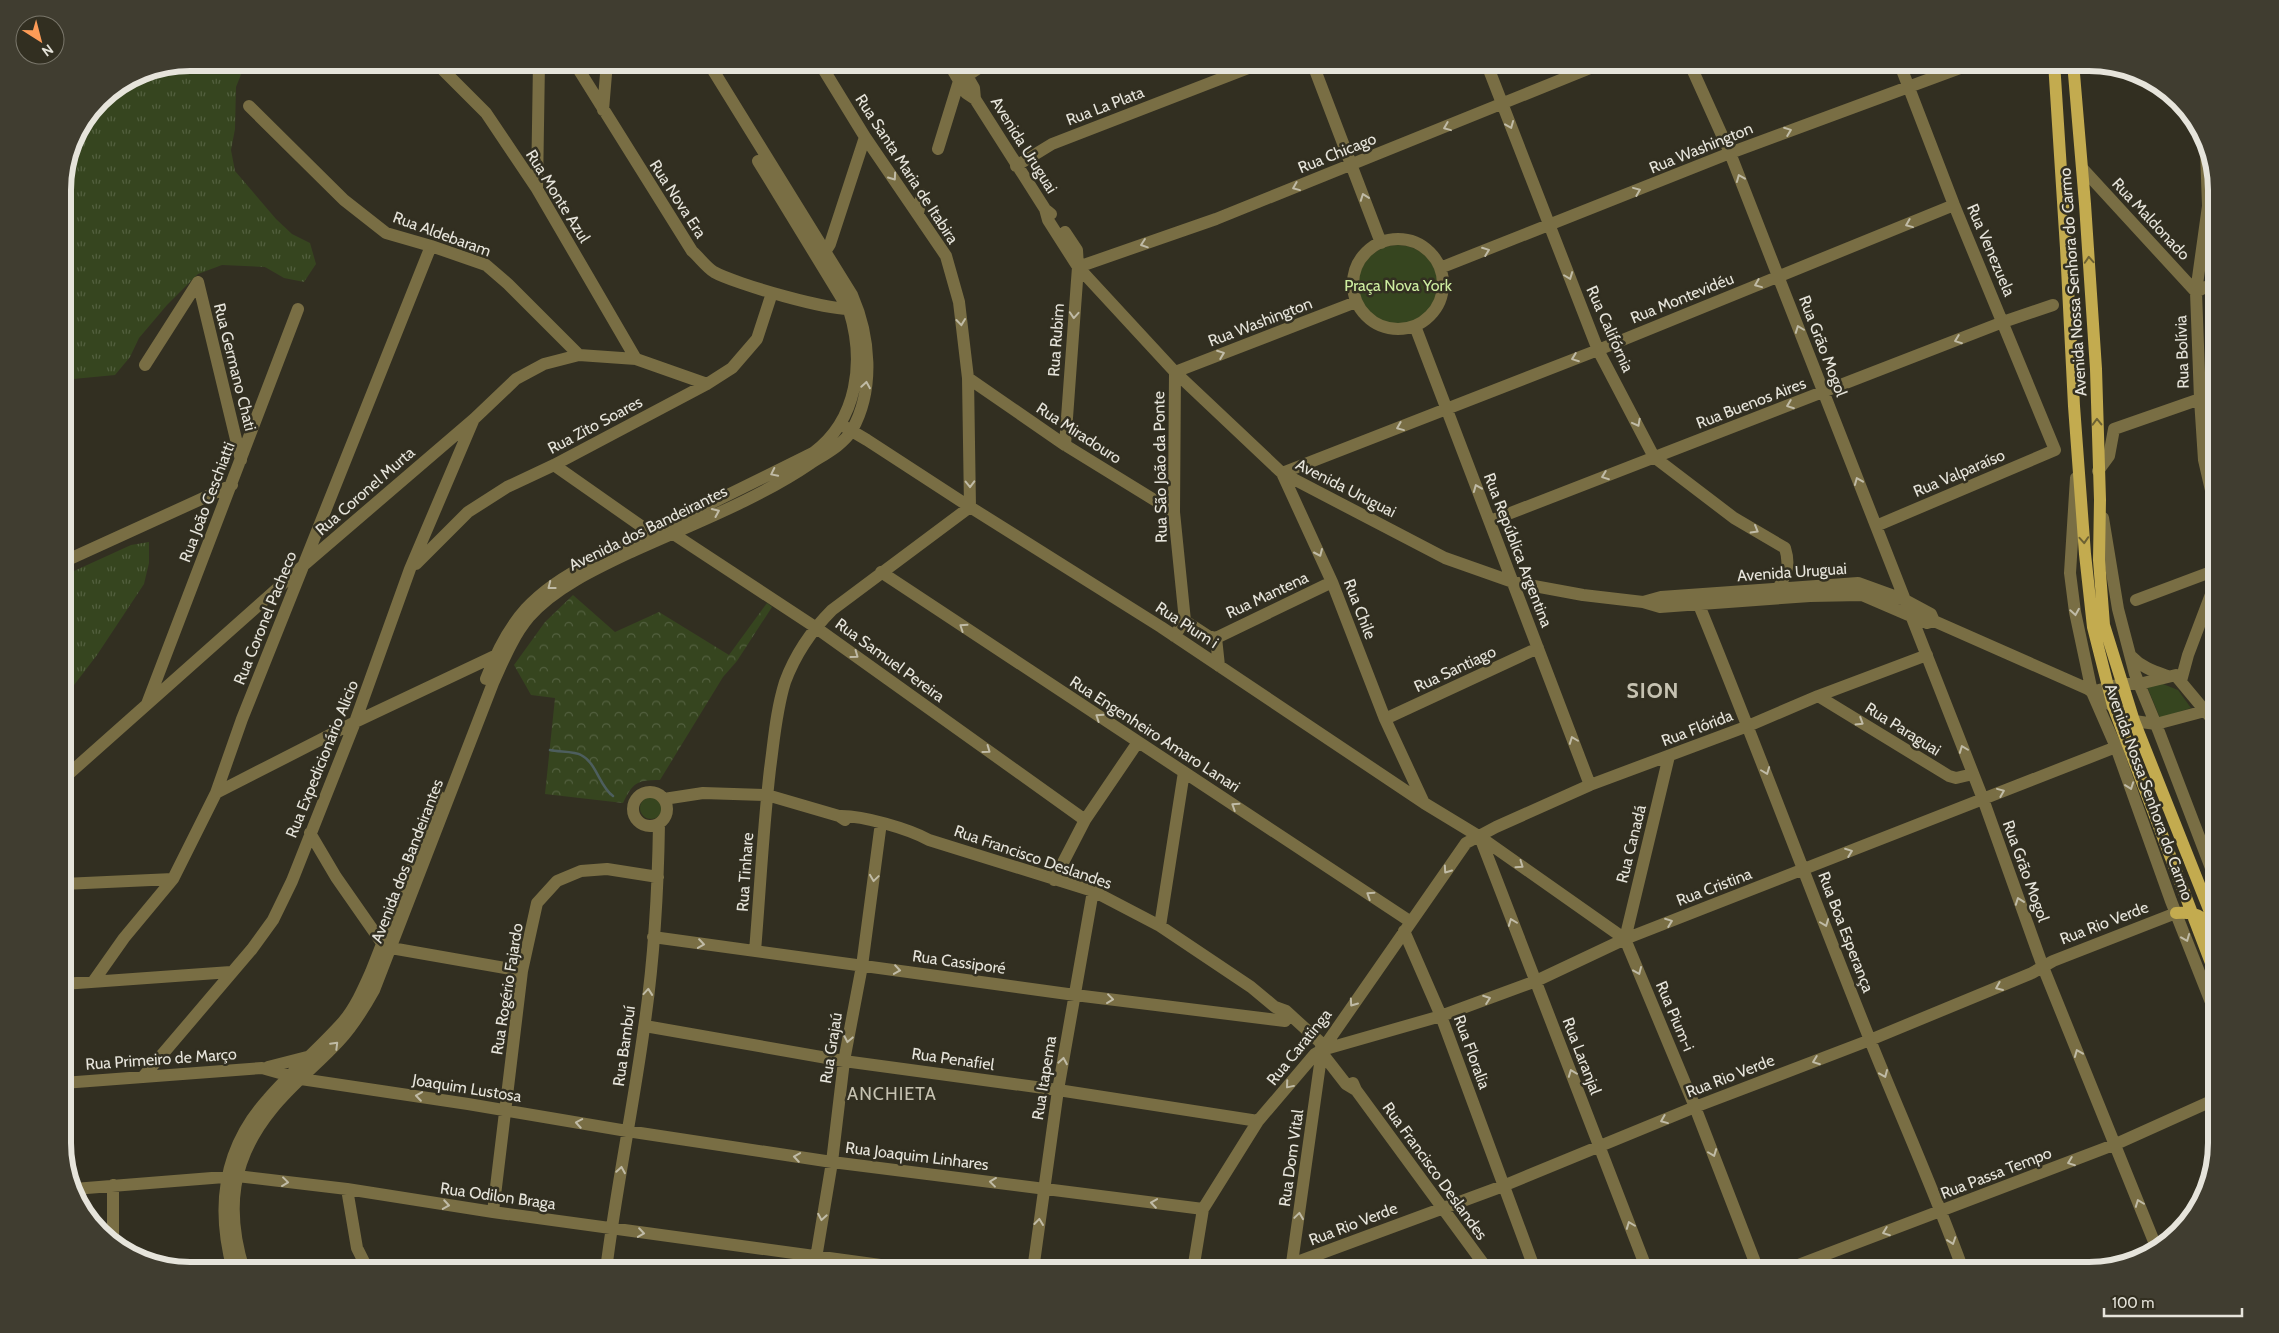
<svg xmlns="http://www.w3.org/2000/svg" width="2279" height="1333" viewBox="0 0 2279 1333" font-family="Cabin,sans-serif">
<defs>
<pattern id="grass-tufts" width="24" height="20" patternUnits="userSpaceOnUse" patternTransform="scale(1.25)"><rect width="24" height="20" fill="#36451f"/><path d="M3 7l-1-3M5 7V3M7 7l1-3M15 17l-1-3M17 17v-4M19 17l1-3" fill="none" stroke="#53603f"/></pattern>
<pattern id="forest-crowns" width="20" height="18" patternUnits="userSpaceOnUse" patternTransform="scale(1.25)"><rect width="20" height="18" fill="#36451f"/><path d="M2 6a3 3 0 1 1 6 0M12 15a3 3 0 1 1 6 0" fill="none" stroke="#53603f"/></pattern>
</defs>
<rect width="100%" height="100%" fill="#322f21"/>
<path fill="url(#grass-tufts)" d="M190,63H242L244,67L236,87L235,129L231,150L235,171L276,219L292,234L310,243L316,264L304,282L284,278L265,267L222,265L198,274L167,305L139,338L130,357L115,375L73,379L63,392V182L76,134L100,100L142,72Z
M149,542V563L144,584L97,655L71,689L63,695V576L131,545Z"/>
<path fill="url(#forest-crowns)" d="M573,595L615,632L659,612L729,655L767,603L772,607L737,661L723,677L660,780C636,780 633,783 623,803L545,794L555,698L531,695L514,665L545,622Z"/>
<path fill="#36451f" d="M1358 285a40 40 0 1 1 80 0a40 40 0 1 1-80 0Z
M2158,682L2178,690L2191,708L2160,718L2146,684Z
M640 808a11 11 0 1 1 22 0a11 11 0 1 1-22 0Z"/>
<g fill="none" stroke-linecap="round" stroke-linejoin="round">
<path stroke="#4d5e5e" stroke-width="2.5" d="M550,750C558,752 575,751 581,755C597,763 599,786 613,796"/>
<path stroke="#796e44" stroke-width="12" d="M435,62L486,113L537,189L636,359
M574,62L692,251C699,257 706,267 714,272C733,283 837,314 855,308
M950,62L951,67L966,93L975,99
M959,62L974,88L975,99L1045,209L1051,214
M1312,62L1381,243
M1486,62L1598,350L1654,457L1734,518L1785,548C1790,564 1787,573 1779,587
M1689,62L1730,153L1778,276L1983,799L2043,967L2157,1249
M249,106L344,200L386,233L431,246L486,265L508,284L579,355
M603,110L607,62
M938,149L959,81L988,62
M2206,150L2208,206
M1016,166L1052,144L1264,62
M2082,168L2196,292L2216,282
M537,189L539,62
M2216,194L2208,206L2196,292L2200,399L2204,460L2216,512
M1045,209L1048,220L1078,267L1175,372L1282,473L1445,558L1513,582L1583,595L1643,602L1660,607L1810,596L1862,595L1927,623L1934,621
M918,213L922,194
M1065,232L1077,250L1078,267L1065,445
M1353 284a45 45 0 1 1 90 0a45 45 0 1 1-90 0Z
M825,252L830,244L865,137
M1078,267L1216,219L1605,62
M1440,268L1730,153L1976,62
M198,282L241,460
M1415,326L1590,785
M145,365L198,282
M1175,372L1356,302
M968,378L1065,445L1174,512
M845,427L867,440L970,507L1161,627L1424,803L1480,837L1625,939L1695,1107L1758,1270
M554,465L651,533
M2098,471L2109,456L2114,429L2200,399
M1282,473L1598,350L1954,205
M1282,473L1332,582L1385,719L1424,803
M2076,478L2070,573L2075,612L2092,692L2116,747L2171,901L2216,1015
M2103,518L2118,609L2135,674L2159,732L2216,881
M1490,521L2003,322L2053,305
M1876,526L2055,450L1954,205L1899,62
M672,533L815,627L1085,820
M618,549L813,453C858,420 865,361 849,310L758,161
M63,562L232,485
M416,564L468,512L507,487L554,465L707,384L732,368L757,339L772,293
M881,572L1411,922
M2136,600L2216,570
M1643,602L1661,597L1858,583L1905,600L1931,614L1934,621L2088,689L2134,721L2156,724L2216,708
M1699,605C1758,749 1812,895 1870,1040C1901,1117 1935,1192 1963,1270
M1185,621L1208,636L1216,638L1332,582
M1174,636L1185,621L1174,512L1175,372
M1216,638L1219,666
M2131,656C2141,667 2153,671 2167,676
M2176,676L2216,724
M486,679C509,619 534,591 592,562
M2181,681L2188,655L2216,581
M2099,690L2121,684H2139L2176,675
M1818,696L1949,776L1956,778L1973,774
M147,704L298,309
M1385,719L1538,648
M63,779L305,564L474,419L516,379L544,364L579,355L636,359L707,384
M633 809a17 17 0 1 1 34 0a17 17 0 1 1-34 0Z
M216,793L355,722L499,654
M664,799L703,793L767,795L839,816L845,820
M839,816C862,815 909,829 929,840L1093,891L1160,926L1251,987L1275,1007L1286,1011L1320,1042L1325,1057L1346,1084L1356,1090
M310,833L336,877L382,943
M1480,837L1647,1270
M1054,880L1085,820L1138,742
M63,884L173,879
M1160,926L1184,772
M1404,931L1441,1016L1535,1270
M653,937L1075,995L1285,1021
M1625,939L1669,756
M391,948L522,971
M755,951C760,891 763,829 770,769C774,740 776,711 785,682C795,655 812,630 832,610L970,507L968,378L959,302L946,256L865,137L819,62
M93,982L124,938L173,879L216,793L242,719L431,246
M63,984L231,972
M645,1026L844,1061L1058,1090L1258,1121
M1322,1050L1441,1016L1536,981L1625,939L2116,747
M268,1067L307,1057
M143,1077L252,949L273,920L292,881L355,722L410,569L473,421
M63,1083L262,1068L301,1079L468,1104L627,1131L832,1162L1203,1209
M1353,1083L1356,1090L1488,1270
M74,1189L237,1176L347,1189L493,1212L917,1270
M347,1189L357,1248L368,1270
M493,1212L522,971L537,903L557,881L581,871L607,869L658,877
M113,1240V1185
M1292,1264L1503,1186L1695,1107L1870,1040L2032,973L2053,961L2176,913
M233,1270C216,1208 223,1149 268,1099C291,1072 319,1049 343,1022C355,1008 363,990 371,972L440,797
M244,1270C225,1210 231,1159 272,1109C292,1084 318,1064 339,1041C354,1025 364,1008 374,990L493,683C503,661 513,636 529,617C554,588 597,568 631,552C690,525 757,500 811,463C825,454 843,445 852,430C875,389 870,336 852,295L708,62
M606,1270C616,1189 633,1109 644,1028C654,961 658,891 659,824
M814,1270L832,1162L844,1061L862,966L880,830
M1033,1270L1058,1090L1093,891
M1193,1270L1203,1209L1258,1121L1315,1054L1322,1050L1466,843L1496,827L1590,785L1748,726L1818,696L1927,655
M1291,1270L1322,1050
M1785,1270L2116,1144L2216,1099"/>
<path stroke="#c3ab4f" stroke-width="12" d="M2054,62L2066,248L2074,406L2085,554L2093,627L2113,706L2216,976
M2073,62L2085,204L2096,369L2100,500L2099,560L2104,625L2134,721L2216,927
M2176,913C2207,911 2205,922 2216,946"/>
</g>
<defs><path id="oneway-chevron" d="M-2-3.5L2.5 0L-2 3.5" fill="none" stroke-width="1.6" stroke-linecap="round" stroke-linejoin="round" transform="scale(1.25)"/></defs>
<g stroke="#c0bba6">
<use href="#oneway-chevron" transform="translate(1510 125) rotate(68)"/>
<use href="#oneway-chevron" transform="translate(1447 127) rotate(158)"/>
<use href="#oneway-chevron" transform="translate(1788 131) rotate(-21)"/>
<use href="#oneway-chevron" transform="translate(893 177) rotate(55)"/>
<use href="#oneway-chevron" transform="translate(1740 178) rotate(-112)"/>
<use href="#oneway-chevron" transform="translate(1296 187) rotate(158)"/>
<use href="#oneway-chevron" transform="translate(1637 191) rotate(-22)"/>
<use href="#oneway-chevron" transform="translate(1364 197) rotate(-110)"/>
<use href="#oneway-chevron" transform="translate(1909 224) rotate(158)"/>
<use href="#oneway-chevron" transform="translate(1144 244) rotate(161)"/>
<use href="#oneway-chevron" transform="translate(1486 251) rotate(-21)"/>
<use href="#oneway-chevron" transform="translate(1569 276) rotate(69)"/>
<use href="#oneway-chevron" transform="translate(1758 284) rotate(158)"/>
<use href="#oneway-chevron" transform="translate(1074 315) rotate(94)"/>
<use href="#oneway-chevron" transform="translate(961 322) rotate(84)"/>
<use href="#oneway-chevron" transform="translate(1799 329) rotate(-111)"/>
<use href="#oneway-chevron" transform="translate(1958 340) rotate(159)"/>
<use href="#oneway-chevron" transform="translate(1221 354) rotate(-21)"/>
<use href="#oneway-chevron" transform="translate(1575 358) rotate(159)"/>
<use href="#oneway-chevron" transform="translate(866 385) rotate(-81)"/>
<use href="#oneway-chevron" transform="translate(1790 405) rotate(159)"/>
<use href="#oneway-chevron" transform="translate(1637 423) rotate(62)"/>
<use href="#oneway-chevron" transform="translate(1400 427) rotate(158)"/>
<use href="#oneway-chevron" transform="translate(774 473) rotate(154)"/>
<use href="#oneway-chevron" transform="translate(1605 476) rotate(159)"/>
<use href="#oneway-chevron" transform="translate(1858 481) rotate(-112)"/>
<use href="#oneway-chevron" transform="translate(970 484) rotate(89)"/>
<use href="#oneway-chevron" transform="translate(1477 488) rotate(-112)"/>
<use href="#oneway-chevron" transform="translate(716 512) rotate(-24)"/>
<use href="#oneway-chevron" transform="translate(1755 530) rotate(30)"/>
<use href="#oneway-chevron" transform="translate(1319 553) rotate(66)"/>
<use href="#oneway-chevron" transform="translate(551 586) rotate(142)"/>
<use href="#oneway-chevron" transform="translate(2075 612) rotate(81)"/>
<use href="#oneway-chevron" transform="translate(963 627) rotate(-146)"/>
<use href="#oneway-chevron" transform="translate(855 655) rotate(36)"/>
<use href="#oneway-chevron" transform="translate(1099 717) rotate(-146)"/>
<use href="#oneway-chevron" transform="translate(1860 722) rotate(32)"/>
<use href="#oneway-chevron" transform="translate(1573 740) rotate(-111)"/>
<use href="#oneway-chevron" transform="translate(1963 749) rotate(-111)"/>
<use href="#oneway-chevron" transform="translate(987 750) rotate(36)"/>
<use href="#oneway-chevron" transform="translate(1766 771) rotate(69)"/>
<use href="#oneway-chevron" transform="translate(2130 786) rotate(70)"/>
<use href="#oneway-chevron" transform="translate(2001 792) rotate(-22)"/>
<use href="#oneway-chevron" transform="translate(1235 806) rotate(-147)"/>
<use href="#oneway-chevron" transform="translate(1849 852) rotate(-21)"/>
<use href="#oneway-chevron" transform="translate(1520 865) rotate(35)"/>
<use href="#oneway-chevron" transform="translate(1447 870) rotate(125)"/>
<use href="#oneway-chevron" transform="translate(874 878) rotate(98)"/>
<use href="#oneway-chevron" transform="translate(1370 895) rotate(-147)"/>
<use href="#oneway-chevron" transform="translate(2019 901) rotate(-110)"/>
<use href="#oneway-chevron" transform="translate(1512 922) rotate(-111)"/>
<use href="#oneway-chevron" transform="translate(1669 922) rotate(-21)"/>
<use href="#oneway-chevron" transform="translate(1825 923) rotate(69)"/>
<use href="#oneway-chevron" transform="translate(2186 938) rotate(68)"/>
<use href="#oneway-chevron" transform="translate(701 944) rotate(8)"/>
<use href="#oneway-chevron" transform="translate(897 970) rotate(8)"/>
<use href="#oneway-chevron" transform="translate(1638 971) rotate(67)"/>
<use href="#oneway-chevron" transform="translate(1999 987) rotate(157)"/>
<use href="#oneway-chevron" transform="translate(648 992) rotate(-85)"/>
<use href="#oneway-chevron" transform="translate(1110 999) rotate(7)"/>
<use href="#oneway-chevron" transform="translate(1487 999) rotate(-20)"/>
<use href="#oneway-chevron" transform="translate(1353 1003) rotate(125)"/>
<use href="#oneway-chevron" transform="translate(848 1039) rotate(101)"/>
<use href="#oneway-chevron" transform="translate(335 1045) rotate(-45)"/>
<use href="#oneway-chevron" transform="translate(2078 1053) rotate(-112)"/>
<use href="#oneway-chevron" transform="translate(1063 1061) rotate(-80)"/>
<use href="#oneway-chevron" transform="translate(1816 1061) rotate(159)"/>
<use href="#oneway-chevron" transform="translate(1572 1073) rotate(-111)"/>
<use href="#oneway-chevron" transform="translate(1884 1074) rotate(67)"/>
<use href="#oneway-chevron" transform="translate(1289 1085) rotate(130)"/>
<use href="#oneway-chevron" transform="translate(419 1096) rotate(-172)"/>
<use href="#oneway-chevron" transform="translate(1664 1120) rotate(158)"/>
<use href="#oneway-chevron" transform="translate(579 1123) rotate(-170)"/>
<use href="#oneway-chevron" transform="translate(1713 1153) rotate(69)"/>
<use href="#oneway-chevron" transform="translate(797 1157) rotate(-171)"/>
<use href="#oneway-chevron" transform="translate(2071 1162) rotate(159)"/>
<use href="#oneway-chevron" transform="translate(621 1170) rotate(-81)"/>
<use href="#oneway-chevron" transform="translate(285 1182) rotate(7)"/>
<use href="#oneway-chevron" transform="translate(993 1182) rotate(-173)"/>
<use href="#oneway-chevron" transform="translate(1154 1203) rotate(-172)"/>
<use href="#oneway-chevron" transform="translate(2139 1203) rotate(-111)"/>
<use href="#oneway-chevron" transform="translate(446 1205) rotate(9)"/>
<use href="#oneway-chevron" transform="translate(1299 1216) rotate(-82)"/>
<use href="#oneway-chevron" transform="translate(822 1217) rotate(100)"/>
<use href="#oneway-chevron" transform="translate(1039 1222) rotate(-83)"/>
<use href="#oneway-chevron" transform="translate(1630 1225) rotate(-111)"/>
<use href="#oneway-chevron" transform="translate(1886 1232) rotate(159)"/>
<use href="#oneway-chevron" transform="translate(641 1233) rotate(8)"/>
<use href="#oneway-chevron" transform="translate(1952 1241) rotate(71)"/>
</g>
<g stroke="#6c6133">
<use href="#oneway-chevron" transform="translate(2089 260) rotate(-94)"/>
<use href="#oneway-chevron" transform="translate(2097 422) rotate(-91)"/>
<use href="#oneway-chevron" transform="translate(2084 540) rotate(86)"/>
</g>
<g text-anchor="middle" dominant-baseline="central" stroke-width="5" stroke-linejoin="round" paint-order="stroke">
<g font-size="16" fill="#e6e4db" stroke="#322f21">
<text transform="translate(1105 106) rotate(-21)">Rua La Plata</text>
<text transform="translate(1024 145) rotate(58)">Avenida Uruguai</text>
<text transform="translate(1701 148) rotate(-22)">Rua Washington</text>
<text transform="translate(1337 153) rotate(-22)">Rua Chicago</text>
<text transform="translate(907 169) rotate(57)">Rua Santa Maria de Itabira</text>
<text transform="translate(558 196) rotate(58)">Rua Monte Azul</text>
<text transform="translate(678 199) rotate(57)">Rua Nova Era</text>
<text transform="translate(2151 219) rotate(47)">Rua Maldonado</text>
<text transform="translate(442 234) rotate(20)">Rua Aldebaram</text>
<text transform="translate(1991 250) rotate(67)">Rua Venezuela</text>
<text transform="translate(2073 282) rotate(-94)">Avenida Nossa Senhora do Carmo</text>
<text transform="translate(1682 298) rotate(-22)">Rua Montevidéu</text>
<text transform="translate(1260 322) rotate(-21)">Rua Washington</text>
<text transform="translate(1610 329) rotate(66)">Rua Califórnia</text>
<text transform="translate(1056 340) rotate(-86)">Rua Rubim</text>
<text transform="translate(1823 346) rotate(69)">Rua Grão Mogol</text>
<text transform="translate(2182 352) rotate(-92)">Rua Bolívia</text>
<text transform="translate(235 367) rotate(76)">Rua Germano Chati</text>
<text transform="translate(1751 403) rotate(-21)">Rua Buenos Aires</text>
<text transform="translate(595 425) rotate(-28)">Rua Zito Soares</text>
<text transform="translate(1079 433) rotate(33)">Rua Miradouro</text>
<text transform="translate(1160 467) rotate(-91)">Rua São João da Ponte</text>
<text transform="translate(1959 473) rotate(-23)">Rua Valparaíso</text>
<text transform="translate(1346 488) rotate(27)">Avenida Uruguai</text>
<text transform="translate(365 491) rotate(-41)">Rua Coronel Murta</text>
<text transform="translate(207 502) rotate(-69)">Rua João Ceschiatti</text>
<text transform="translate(648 528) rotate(-26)">Avenida dos Bandeirantes</text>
<text transform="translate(1518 550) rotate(69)">Rua República Argentina</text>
<text transform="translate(1792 572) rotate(-4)">Avenida Uruguai</text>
<text transform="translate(1267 595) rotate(-25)">Rua Mantena</text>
<text transform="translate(1360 609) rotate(69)">Rua Chile</text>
<text transform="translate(265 618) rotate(-68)">Rua Coronel Pacheco</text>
<text transform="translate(1187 625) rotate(33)">Rua Pium i</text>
<text transform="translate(890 660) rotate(36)">Rua Samuel Pereira</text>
<text transform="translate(1455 669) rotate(-25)">Rua Santiago</text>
<text transform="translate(1697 728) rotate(-21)">Rua Flórida</text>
<text transform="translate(1903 729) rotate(32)">Rua Paraguai</text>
<text transform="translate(1155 734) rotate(33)">Rua Engenheiro Amaro Lanari</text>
<text transform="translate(322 759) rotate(-68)">Rua Expedicionário Alicio</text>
<text transform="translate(2149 792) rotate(70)">Avenida Nossa Senhora do Carmo</text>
<text transform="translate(1631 844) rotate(-76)">Rua Canadá</text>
<text transform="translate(1033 857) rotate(19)">Rua Francisco Deslandes</text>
<text transform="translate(407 861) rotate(-69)">Avenida dos Bandeirantes</text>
<text transform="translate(2026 871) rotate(70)">Rua Grão Mogol</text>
<text transform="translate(745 872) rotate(-86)">Rua Tinhare</text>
<text transform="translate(1714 887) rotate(-21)">Rua Cristina</text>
<text transform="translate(2104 923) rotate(-21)">Rua Rio Verde</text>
<text transform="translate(1846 932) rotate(69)">Rua Boa Esperança</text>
<text transform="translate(959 962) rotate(8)">Rua Cassiporé</text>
<text transform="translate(507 989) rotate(-81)">Rua Rogério Fajardo</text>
<text transform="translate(1675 1016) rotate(67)">Rua Pium-i</text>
<text transform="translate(624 1046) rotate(-82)">Rua Bambuí</text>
<text transform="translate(1299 1047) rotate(-51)">Rua Caratinga</text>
<text transform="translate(831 1048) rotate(-81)">Rua Grajaú</text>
<text transform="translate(1472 1052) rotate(70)">Rua Floralia</text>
<text transform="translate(1582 1056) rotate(69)">Rua Laranjal</text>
<text transform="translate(161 1059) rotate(-4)">Rua Primeiro de Março</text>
<text transform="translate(953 1059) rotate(8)">Rua Penafiel</text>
<text transform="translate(1730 1076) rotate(-21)">Rua Rio Verde</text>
<text transform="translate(1044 1078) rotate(-81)">Rua Itapema</text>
<text transform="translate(467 1088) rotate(9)">Joaquim Lustosa</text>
<text transform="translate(917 1156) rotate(7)">Rua Joaquim Linhares</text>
<text transform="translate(1291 1158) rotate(-82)">Rua Dom Vital</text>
<text transform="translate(1435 1171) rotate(54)">Rua Francisco Deslandes</text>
<text transform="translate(1996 1173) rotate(-21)">Rua Passa Tempo</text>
<text transform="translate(498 1196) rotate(8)">Rua Odilon Braga</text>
<text transform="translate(1353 1224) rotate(-21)">Rua Rio Verde</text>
</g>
<g font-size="16" fill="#ceeea1" stroke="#322f21">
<text x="1398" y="285">Praça Nova York</text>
</g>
<g font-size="18" letter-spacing="1" fill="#c6c2b1" stroke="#322f21">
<text x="892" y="1094">ANCHIETA</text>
</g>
<g font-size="21" font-weight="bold" letter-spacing="1" fill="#c6c2b1" stroke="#322f21">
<text x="1653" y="690">SION</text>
</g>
</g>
<path d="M0 0H2279V1333H0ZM190 71H2089A119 119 0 0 1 2208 190V1143A119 119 0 0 1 2089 1262H190A119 119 0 0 1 71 1143V190A119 119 0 0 1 190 71Z" fill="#403d30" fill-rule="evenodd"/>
<path fill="none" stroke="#e6e4db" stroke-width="6" d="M190 71H2089A119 119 0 0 1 2208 190V1143A119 119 0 0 1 2089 1262H190A119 119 0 0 1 71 1143V190A119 119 0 0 1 190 71Z"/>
<g transform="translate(40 40) rotate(144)"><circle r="24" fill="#322f21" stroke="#7a776b"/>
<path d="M0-4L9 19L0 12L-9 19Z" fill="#fe9c57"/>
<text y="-8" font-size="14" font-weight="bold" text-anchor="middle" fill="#e6e4db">N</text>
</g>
<path d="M2104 1308v8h138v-8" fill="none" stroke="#e6e4db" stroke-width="2.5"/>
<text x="2112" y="1308" font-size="15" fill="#e6e4db" stroke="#322f21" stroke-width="4" paint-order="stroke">100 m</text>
</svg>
